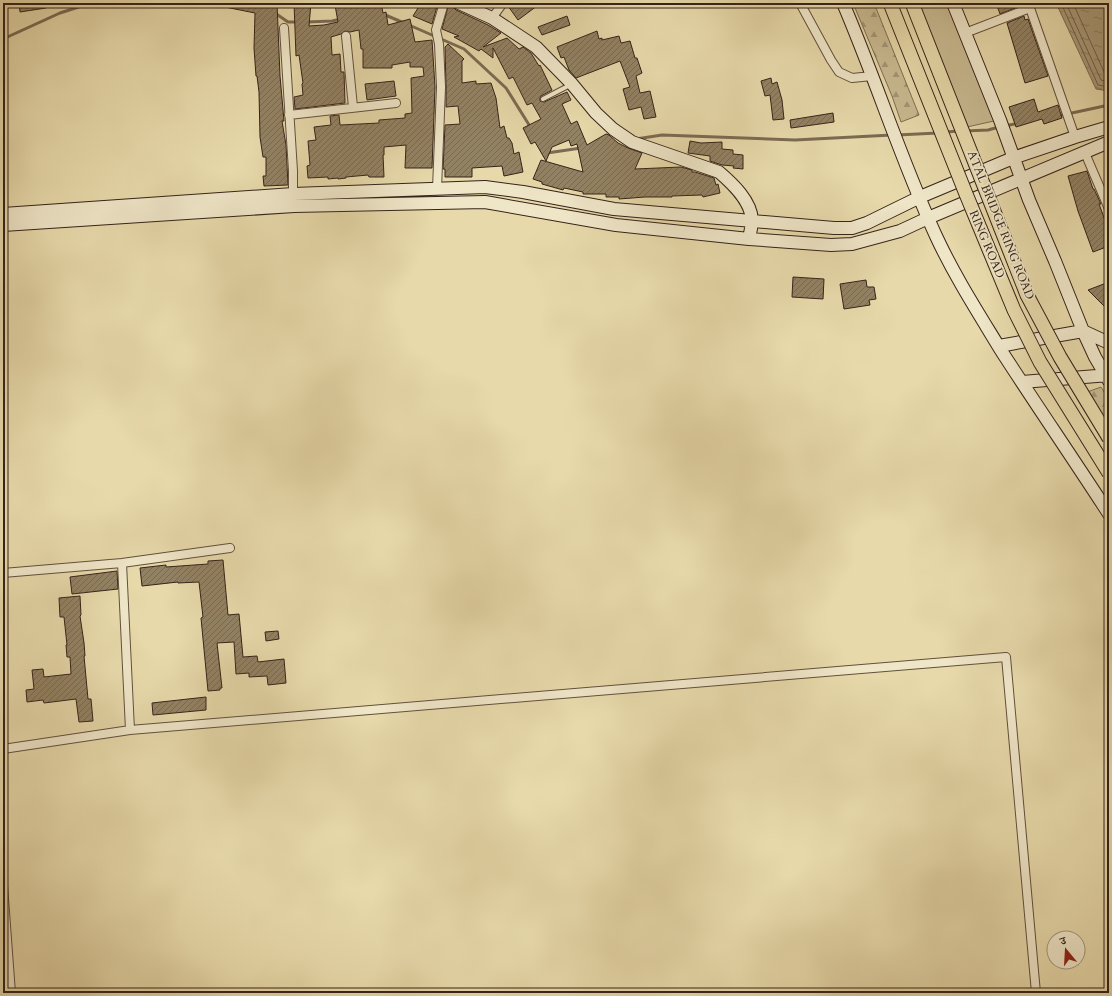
<svg xmlns="http://www.w3.org/2000/svg" width="1112" height="996" viewBox="0 0 1112 996" font-family="Cardo,'Noto Serif Devanagari',serif">
<defs>
<pattern id="forest-firs" width="22" height="20" patternUnits="userSpaceOnUse"><rect width="22" height="20" fill="#c9ba91"/><path d="M5 1l3.5 6h-7zM16 11l3.5 6h-7z" fill="#a49776"/></pattern>
<pattern id="water-ripples" width="26" height="14" patternUnits="userSpaceOnUse"><rect width="26" height="14" fill="#aa9b79"/><path d="M2 4q2-2 4 0t4 0M15 11q2-2 4 0t4 0" fill="none" stroke="#8b7e62"/></pattern>
<pattern id="building-hatch" width="6" height="6" patternUnits="userSpaceOnUse"><rect width="6" height="6" fill="#928264"/><path d="M-1 1l2-2M0 6l6-6M5 7l2-2" fill="none" stroke="#786a52"/></pattern>
</defs>
<rect width="100%" height="100%" fill="#e7d9aa"/>
<filter id="stains"><feTurbulence type="fractalNoise" baseFrequency=".005" numOctaves="4"/><feColorMatrix values="0 0 0 0 .2 0 0 0 0 .09 0 0 0 0 .02 0 0 0 .5 -.17"/></filter>
<radialGradient id="worn" r=".72"><stop offset=".6" stop-color="#630" stop-opacity="0"/><stop offset="1" stop-color="#630" stop-opacity=".3"/></radialGradient>
<path fill="url(#forest-firs)" stroke="#7f6e55" d="M853,3H874L919,115L901,122L892,96Z
M1101,387L1109,400V438L1079,395Z"/>
<path fill="#c9ba91" stroke="#7f6e55" d="M912,3H951L994,121L967,127Z"/>
<path fill="url(#water-ripples)" stroke="#7b6b53" d="M1056,3H1109V91L1096,89Z"/>
<g fill="none" stroke-linecap="round" stroke-linejoin="round">
<path stroke="#705f49" stroke-width="1" d="M1061,3L1098,85L1109,87
M1066,3L1101,80L1109,82
M1073,3L1105,74L1109,76"/>
<path stroke="#7b6b53" stroke-width="3" d="M275,13L288,22H297
M383,14L404,23
M307,22L332,21L341,19
M409,25L464,49L506,88L531,128
M3,39L60,13L91,3
M1058,116L1109,105
M1005,126L1019,123
M965,131L988,130L999,127
M945,132L960,131
M897,135L938,133
M636,139L662,135L795,140L892,135
M547,153L581,148"/>
</g>
<path fill="url(#building-hatch)" stroke="#352319" d="M19,3H45L46,8L20,12Z
M225,3H277L280,76L284,121H282L286,145L288,185L264,186L263,176H266V157H263L260,137L259,92L257,76H256L254,48L255,13L225,7Z
M294,3H311L309,26L324,25L338,22L335,5L357,3H381L383,13L386,12L388,25L410,19L415,42L432,40L435,87L432,168H405L406,145L384,147V155H383L384,177H369L368,175L346,177V178L338,179V178L328,179V177L308,178L307,166L310,165L308,141L316,140L314,127L331,125L330,116L339,115L340,125L379,123V120L405,118V114L412,113L411,78L424,76L423,67H410V62L392,65V68H363V49H361L359,30L350,32L345,31L341,34L331,37L332,55L340,54L341,72H344L345,103L295,109L294,97L303,95L302,84L303,83L299,55L296,56Z
M407,3H438L432,24L413,16L418,8Z
M449,3L456,10L488,25L501,33L483,47L507,38L519,49L523,47L531,53L539,66L540,65L552,90L541,96L540,98V101L544,102L567,92L571,100L562,104L571,124L577,121L587,145L606,134L609,135L618,143L628,148L642,153L635,169L681,167L692,170V172H695L714,178L716,185L718,184L720,193L703,197L702,195L672,196V197H645L619,199V197H606V194H583V192L564,188L563,190L542,184V182L533,179L541,160L583,172L577,144L571,146L569,140L552,147L546,161L535,142L531,144L523,128L541,119L532,103L527,105L513,77L509,79L493,48V58L481,49L479,51L454,37L459,36L442,29Z
M512,3H541L518,20L508,6Z
M996,3H1019L1020,6L1000,14Z
M567,16L570,25L542,35L538,27Z
M1024,16L1025,20L1028,19L1048,76L1025,83L1007,23Z
M597,31L599,39L602,38V40L619,36L621,43L630,41L635,58H637L642,73L636,76L640,93L650,91L656,117L644,119L641,107L629,110L623,89L630,87L620,61L576,78L569,70L564,57L561,58L557,47Z
M448,44L464,59L462,61V83L476,81V84L491,83L496,98L500,128L504,126L507,138H509L512,143L514,154L519,152L523,172L504,176L502,166L472,168V177H445V169H443L445,125L460,124L458,106L446,107V87L445,47Z
M771,78L772,84L777,82L782,100L784,119L773,120L770,95L765,96L761,81Z
M394,81L396,96L367,100L365,84Z
M1034,99L1038,112L1058,105L1062,118L1044,124L1042,119L1016,127L1009,107Z
M833,113L834,122L791,128L790,120Z
M690,141L701,143L722,142V149L733,150V154L743,155V169L733,168L734,166L722,165L710,161V156L688,153Z
M1087,171L1093,189H1094L1101,204H1099L1109,231V246L1093,252L1078,211L1068,176Z
M793,277L824,279L823,299L792,297Z
M866,280L867,287H874L876,299L869,300L870,305L844,309L840,284Z
M1109,282V311L1088,290Z
M223,560L228,615L239,614L243,657L257,656L258,662L284,659L286,683L268,685L267,676L249,677V673L236,674L234,642L217,643L222,688H220V690L208,691L201,618L203,617L199,582L178,583V582L142,586L140,568L166,565V567L208,564V561Z
M117,571L118,589L72,594L70,577Z
M80,596L81,615L80,616L84,643L85,656H84L88,699H91L93,721L79,722L76,699L44,703L43,700L27,702L26,690L34,689L32,670L43,669L44,677L71,674L70,657H67L66,645H67L64,617H60L59,598Z
M278,631L279,639L266,641L265,632Z
M206,697V710L153,715L152,703Z"/>
<g fill="none" stroke-linecap="round" stroke-linejoin="round">
<g stroke="#62503d" stroke-width="6">
<path id="lane" d="M543,99L570,85"/>
</g>
<g stroke="#62503d" stroke-width="10">
<path id="street" d="M800,3L831,60L839,72L852,78L872,76
M492,18L503,3
M284,28L293,171V194
M965,33L1030,8L1075,137
M346,36L353,107
M289,115L396,103
M1085,153L1109,209
M437,189L441,87L439,44L436,30L444,3
M122,563L230,548
M3,573L122,563L130,730
M3,749L130,730L1006,657L1036,993
M3,885L11,993"/>
</g>
<g stroke="#352319" stroke-width="14">
<path id="secondary" d="M459,3L492,18L536,47L572,84L596,113L613,129L632,142L719,172C733,184 751,201 752,220C752,226 750,233 749,239
M843,3C876,80 901,160 936,236C955,277 979,314 1002,352C1037,406 1074,460 1109,514
M953,3L1000,120L1029,200L1055,261L1083,331L1095,357L1109,381
M3,214L293,194L485,187L523,192L614,209L834,228H852L867,223L920,197L1013,158L1075,137L1109,127
M3,225L294,206L485,202L616,225L749,239L831,245L852,244L900,231L928,218L1109,142
M999,346L1083,331L1109,343
M1022,382L1109,375"/>
</g>
<use href="#lane" stroke="#efe6c8" stroke-width="4"/>
<use href="#street" stroke="#efe6c8" stroke-width="8"/>
<use href="#secondary" stroke="#efe6c8" stroke-width="12"/>
<g stroke="#352319" stroke-width="15" stroke-linecap="butt">
<path id="primary-bridge" d="M890,3L966,194L1014,310L1040,362L1109,473
M912,3L1027,295L1060,357L1109,438"/>
</g>
<use href="#primary-bridge" stroke="#e7d9aa" stroke-width="13"/>
</g>
<g text-anchor="middle" dominant-baseline="central" stroke-width="3.5" stroke-linejoin="round" paint-order="stroke">
<g font-size="12" fill="#352319" stroke="#efe6c8">
<text transform="translate(1001 225) rotate(68)">ATAL BRIDGE RING ROAD</text>
<text transform="translate(987 244) rotate(67)">RING ROAD</text>
</g>
</g>
<rect width="1112" height="996" fill="none" stroke="#e7d9aa" stroke-width="16"/>
<rect x="4" y="4" width="1104" height="988" fill="none" stroke="#352319" stroke-width="2"/>
<rect x="8" y="8" width="1096" height="980" fill="none" stroke="#352319"/>
<g transform="translate(1066 950) rotate(342)"><circle r="19" fill="#efe6c8" stroke="#a59882"/>
<path d="M0-3L7 15L0 10L-7 15Z" fill="#8f2418"/>
<text y="-6" font-size="11" font-weight="bold" text-anchor="middle" fill="#352319">उ</text>
</g>
<rect width="100%" height="100%" filter="url(#stains)"/>
<rect width="100%" height="100%" fill="url(#worn)"/>
</svg>
